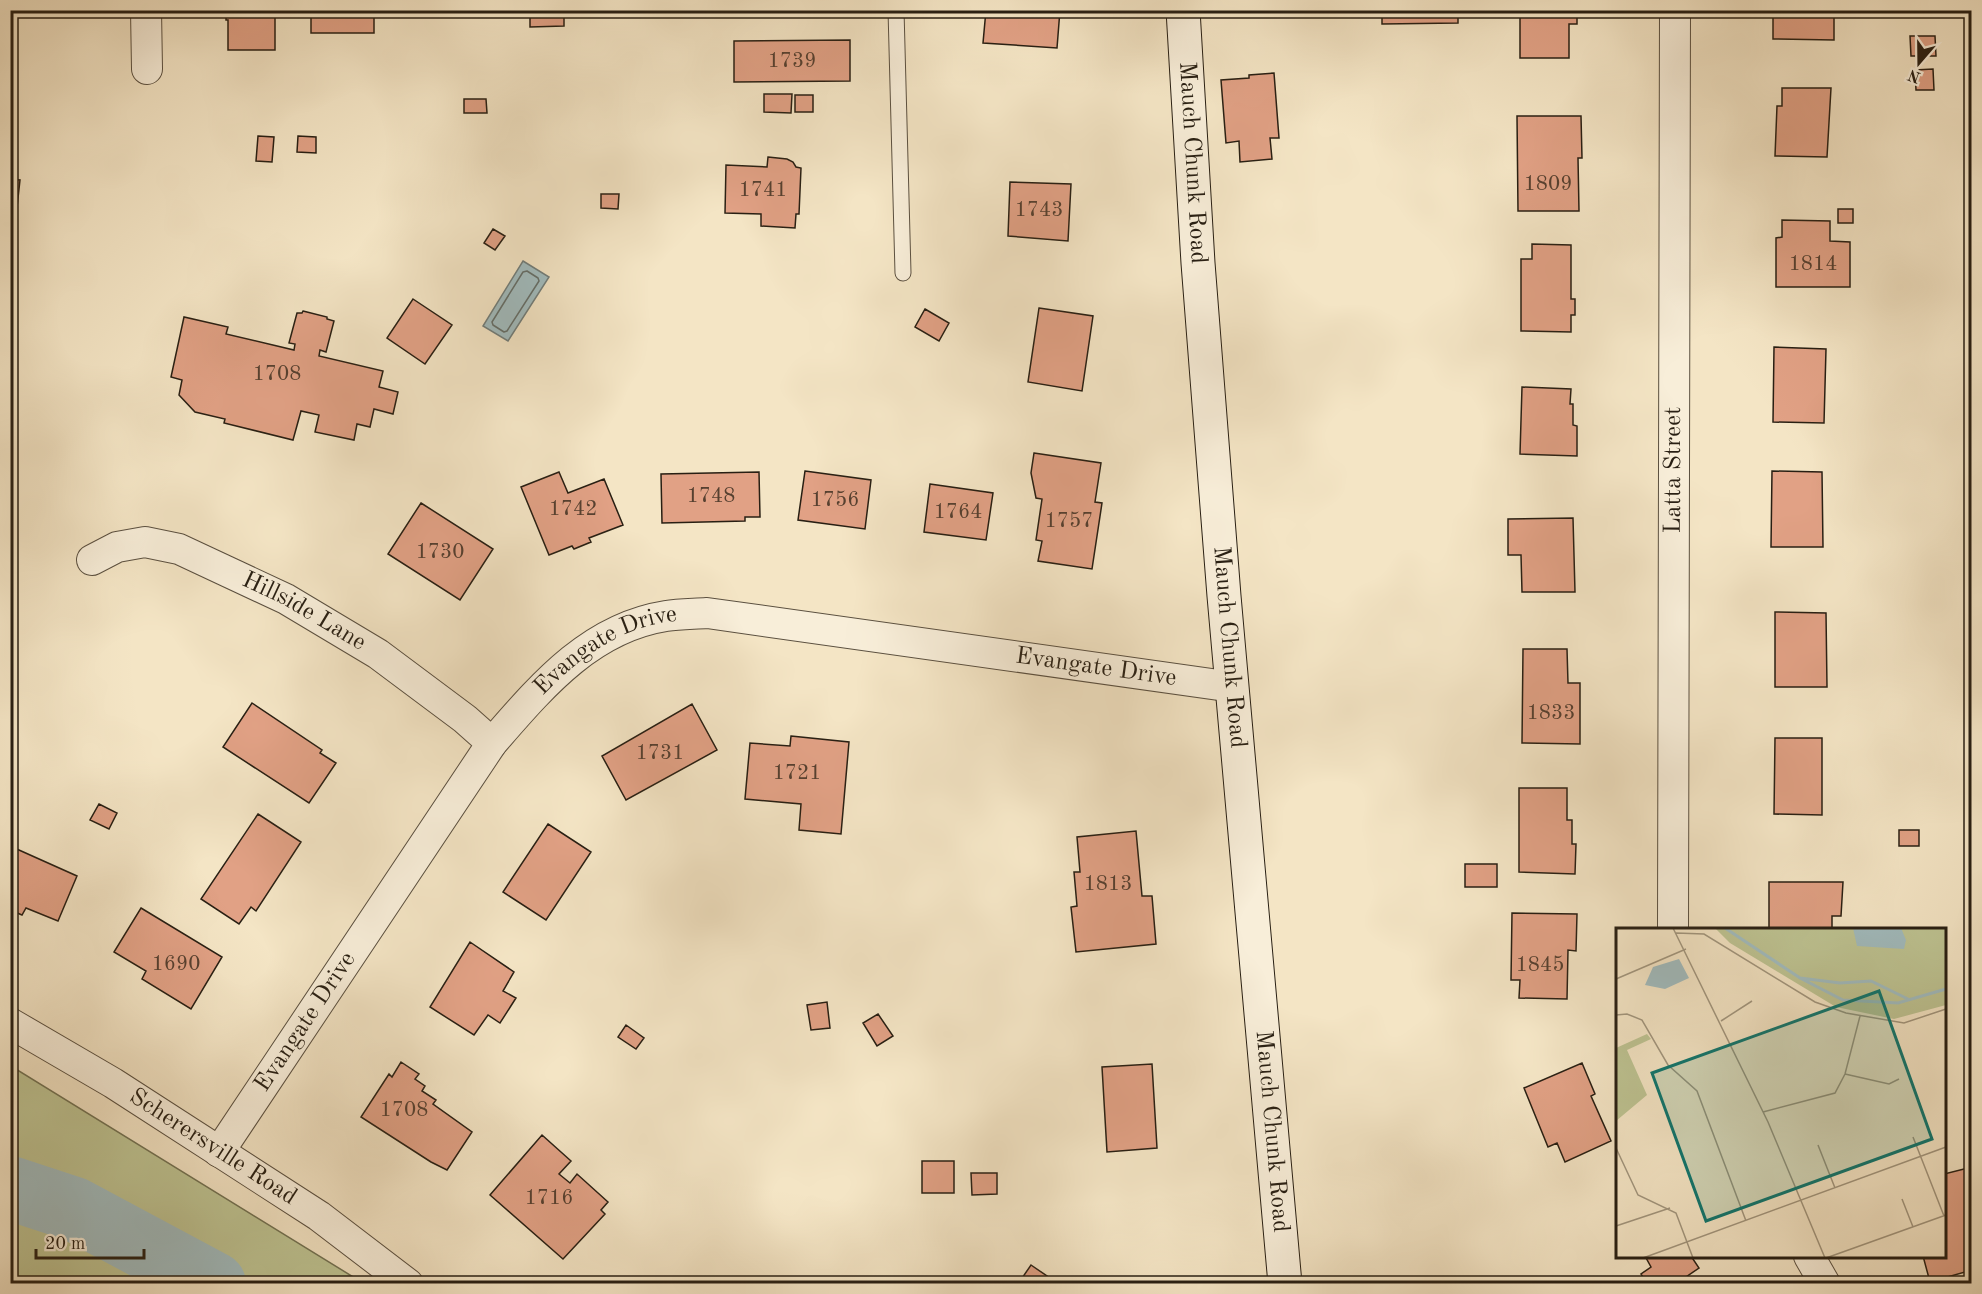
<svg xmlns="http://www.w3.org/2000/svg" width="1982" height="1294" viewBox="0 0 1982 1294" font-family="'Old Standard TT',serif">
<rect width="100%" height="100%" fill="#f4e5c5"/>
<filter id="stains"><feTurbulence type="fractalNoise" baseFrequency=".00333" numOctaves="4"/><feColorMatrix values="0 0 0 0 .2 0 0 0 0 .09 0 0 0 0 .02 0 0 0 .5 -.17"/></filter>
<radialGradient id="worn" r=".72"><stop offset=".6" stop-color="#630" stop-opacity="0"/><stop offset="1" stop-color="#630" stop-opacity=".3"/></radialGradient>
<path fill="#bec493" stroke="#737253" stroke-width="1.5" d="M10,1066H11L363,1283H11Z"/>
<path fill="#a1bcbf" stroke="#717d7a" stroke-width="1.5" d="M523,261L549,277L508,341L483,326Z"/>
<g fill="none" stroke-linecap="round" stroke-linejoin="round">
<path stroke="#646e69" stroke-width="1.5" d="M527,271L538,278L539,281L507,331L504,332L493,325L492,322L523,272Z"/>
<path stroke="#a1bcbf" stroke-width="64" d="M10,1188L74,1209L214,1284"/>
</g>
<path fill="#e1a185" stroke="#281f13" stroke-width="1.5" d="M226,10H275V50H228V20H226Z
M303,10H374V33H311V11Z
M468,10H598V14H564V26L530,27V15H468Z
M986,10H1060L1057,48L983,43Z
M1382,10H1458V23L1382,24Z
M1520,10H1577V24H1569V58H1520Z
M1773,10H1847V16L1834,15V40L1773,39Z
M1910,36H1935L1936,56H1911Z
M850,40V81L734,82V41Z
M1933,69L1934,90H1916L1915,70Z
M1274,73L1279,138H1270L1272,159L1240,162L1239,141L1226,143L1221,80L1249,78V75Z
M1782,88H1831L1827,157L1775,156L1777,106H1782Z
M764,94H792L791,113L764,112Z
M795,95H813V112H795Z
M464,99H486L487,113H464Z
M1517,116H1581L1582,158H1578L1579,211H1518Z
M258,136L274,137L272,162L256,161Z
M298,136L316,137V153L297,152Z
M768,157L787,159L793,162L796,167L801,168L799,214H796L795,228L761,226V214L725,213L726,165L767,167Z
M10,179L20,180L16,216L10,215Z
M1010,182L1071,184L1068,241L1008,236Z
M601,194H619L618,209L601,208Z
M1838,209H1853V223H1838Z
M1782,220L1830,221V241L1850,242V287H1776V238L1782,237Z
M493,229L505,236L495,250L484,243Z
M1532,244L1571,245V299H1575V315H1571V332L1521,331V259H1532Z
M413,299L452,325L425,364L387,338Z
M1039,308L1093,316L1082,391L1028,382Z
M925,309L949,323L939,341L915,327Z
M303,311L327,317V319L334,321L326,352L320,350L319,356L383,371L379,387L398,392L393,414L374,409L370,427L357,424L354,440L315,432L319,415L301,411L293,440L224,423L225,419L195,412L179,395L182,380L171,377L184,317L228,327L226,334L294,350L295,344L289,343L297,313H302Z
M1774,347L1826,349L1824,423L1773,422Z
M1522,387L1571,389L1570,404H1573V425L1577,426V456L1520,454Z
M1034,453L1101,463L1095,502L1102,503L1092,569L1038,561L1042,541L1036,540L1042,499L1036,498L1031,473Z
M805,471L871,480L865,529L798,520Z
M1772,471L1822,472L1823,547H1771Z
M559,472L568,493L604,479L623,525L589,538L591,542L574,549L572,546L549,555L521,487Z
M759,472L760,517H745V521L662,523L661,474Z
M930,484L993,493L986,540L924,532Z
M421,503L493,549L460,600L388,554Z
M1573,518L1575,592H1522L1521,555H1508V519Z
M1775,612L1826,613L1827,687H1775Z
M1523,649H1567L1568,683H1580V744L1522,743Z
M252,703L322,750L320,753L336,763L309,803L223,747Z
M692,704L717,750L626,800L602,756Z
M791,736L849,742L841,834L799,830L801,804L745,799L750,743L790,746Z
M1775,738H1822V815L1774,814Z
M1519,788H1567V820H1572V844H1576L1575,874L1519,872Z
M99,804L117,813L109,829L90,820Z
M258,814L301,842L256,911L251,907L239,924L201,899Z
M548,824L591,852L546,920L503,892Z
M1899,830H1919V846H1899Z
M1136,831L1142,896H1152L1156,944L1076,952L1071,907L1077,906L1074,872H1080L1077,837Z
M10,846L77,876L58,921L26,908L22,915L10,910Z
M1465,864H1497V887H1465Z
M1769,882H1843L1841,916H1832V930H1769Z
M141,908L222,957L191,1009L142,979L146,971L114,952Z
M1512,913L1577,914L1576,951L1568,950L1567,999L1519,998L1520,980H1511Z
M470,942L514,972L503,991L516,998L500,1023L488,1015L474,1035L430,1007Z
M827,1002L830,1028L811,1030L807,1005Z
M878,1014L893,1036L877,1046L863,1023Z
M626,1025L644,1038L636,1049L618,1037Z
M401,1062L419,1074L415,1079L425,1086L422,1091L436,1100L433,1104L472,1132L447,1170L431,1162L361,1117L389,1074L392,1077Z
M1582,1063L1595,1094L1591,1096L1611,1141L1565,1162L1557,1143L1548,1147L1524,1088Z
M1152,1064L1157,1148L1107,1152L1102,1067Z
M542,1135L571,1161L559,1174L570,1183L577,1174L608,1202L601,1210L605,1214L563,1259L490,1195Z
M922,1161H954V1193H922Z
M1972,1167V1270L1930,1282L1923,1256H1944V1174Z
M971,1173H997V1194L972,1195Z
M1645,1256H1691L1699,1268L1686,1277L1690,1284H1647L1641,1274L1651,1267Z
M1031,1265L1047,1276L1041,1284H1018Z"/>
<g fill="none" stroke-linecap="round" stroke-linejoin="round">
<g stroke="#5b5040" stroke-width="17">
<path id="lane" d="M896,10L903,273"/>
</g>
<g stroke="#5b5040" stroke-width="32">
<g id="street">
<path d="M146,10L147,69"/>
<path id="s1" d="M92,560L117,547L145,542L179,549L286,599L378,654L465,719L492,743"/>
<path id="s2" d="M1673,930L1675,10"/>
<path id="s3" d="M10,1023L113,1083L319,1216L408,1284"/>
<path id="s4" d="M219,1152L492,743C540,688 589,628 666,616C679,614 693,614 707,613L1233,687"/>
<path d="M1809,1256L1825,1284"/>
</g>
</g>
<g stroke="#281f13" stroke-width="35">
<g id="secondary">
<path id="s5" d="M1183,10L1198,263L1224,596L1285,1284"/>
</g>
</g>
<use href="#lane" stroke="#f8eed9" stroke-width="15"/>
<use href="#street" stroke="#f8eed9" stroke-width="30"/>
<use href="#secondary" stroke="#f8eed9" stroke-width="33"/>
</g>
<g text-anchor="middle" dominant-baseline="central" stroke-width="5" stroke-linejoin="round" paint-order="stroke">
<g font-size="21" fill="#564030">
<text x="792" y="61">1739</text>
<text x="1548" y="184">1809</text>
<text x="763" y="190">1741</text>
<text x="1039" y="210">1743</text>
<text x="1813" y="264">1814</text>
<text x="277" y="374">1708</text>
<text x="711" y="496">1748</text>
<text x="835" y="500">1756</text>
<text x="573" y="509">1742</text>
<text x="958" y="512">1764</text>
<text x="1069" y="521">1757</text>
<text x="440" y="552">1730</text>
<text x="1551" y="713">1833</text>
<text x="660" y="753">1731</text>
<text x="797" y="773">1721</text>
<text x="1108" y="884">1813</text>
<text x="176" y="964">1690</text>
<text x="1540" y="965">1845</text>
<text x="404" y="1110">1708</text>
<text x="549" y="1198">1716</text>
</g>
<g font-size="24" fill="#281f13" stroke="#f8eed9">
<text stroke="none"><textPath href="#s5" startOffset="153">Mauch Chunk Road</textPath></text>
<text stroke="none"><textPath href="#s2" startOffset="460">Latta Street</textPath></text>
<text stroke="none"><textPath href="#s1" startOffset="231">Hillside Lane</textPath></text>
<text stroke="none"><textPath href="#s5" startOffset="639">Mauch Chunk Road</textPath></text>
<text stroke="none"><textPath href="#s4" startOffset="642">Evangate Drive</textPath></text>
<text stroke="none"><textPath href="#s4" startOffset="1146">Evangate Drive</textPath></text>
<text stroke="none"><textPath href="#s4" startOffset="156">Evangate Drive</textPath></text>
<text stroke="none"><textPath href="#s5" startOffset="1125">Mauch Chunk Road</textPath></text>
<text stroke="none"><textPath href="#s3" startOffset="238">Scherersville Road</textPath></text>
</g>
</g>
<g transform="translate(1616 928)">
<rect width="330" height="330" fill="#f4e5c5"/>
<path d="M99,0H330V77L278,91L220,79L114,15ZM31,106L35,111L11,122L31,167L0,193V120Z" fill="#bec493"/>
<path d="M237,0H285L290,12L288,21L241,18ZM63,31L73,50L49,61L29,57L37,39Z" fill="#a1bcbf"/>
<path fill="none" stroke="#a1bcbf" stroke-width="3" d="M109,0L184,50L227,72L282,75L330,61M184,50L224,55L255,53L294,72"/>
<path fill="none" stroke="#a2967e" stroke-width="1.5" d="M57,0L152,194L209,330M60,5L88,6L199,74L230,85L288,95L330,81M0,51L70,21M0,87L11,86L26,92L52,137L81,163L130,293M105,93L136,73M229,146L273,156L283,151M147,184L219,165L229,146L244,88M297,209L328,288M202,217L219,260M0,220L22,267L60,285L77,330M286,271L297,299M0,298L54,280M27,330L330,219M210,330L330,287"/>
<path fill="#0f766e" fill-opacity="0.15" stroke="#0f766e" stroke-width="3" d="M263,63L316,211L90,293L36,145Z"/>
<rect width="330" height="330" fill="none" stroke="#281f13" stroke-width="3"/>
</g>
<rect width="1982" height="1294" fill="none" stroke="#f4e5c5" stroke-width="36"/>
<rect x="12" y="12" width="1958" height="1270" fill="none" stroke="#281f13" stroke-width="3"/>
<rect x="18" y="18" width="1946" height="1258" fill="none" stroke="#281f13" stroke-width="1.5"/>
<g transform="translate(1919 63) rotate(200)" stroke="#f8eed9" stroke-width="4.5" paint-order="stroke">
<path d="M0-4.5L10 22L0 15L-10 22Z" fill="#281f13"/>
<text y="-9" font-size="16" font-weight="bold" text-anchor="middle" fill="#281f13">N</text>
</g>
<path d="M36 1249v9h108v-9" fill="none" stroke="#281f13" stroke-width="3"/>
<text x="45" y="1249" font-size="18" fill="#281f13" stroke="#f8eed9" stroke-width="4.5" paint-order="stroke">20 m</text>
<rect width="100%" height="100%" filter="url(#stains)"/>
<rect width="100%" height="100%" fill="url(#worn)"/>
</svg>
